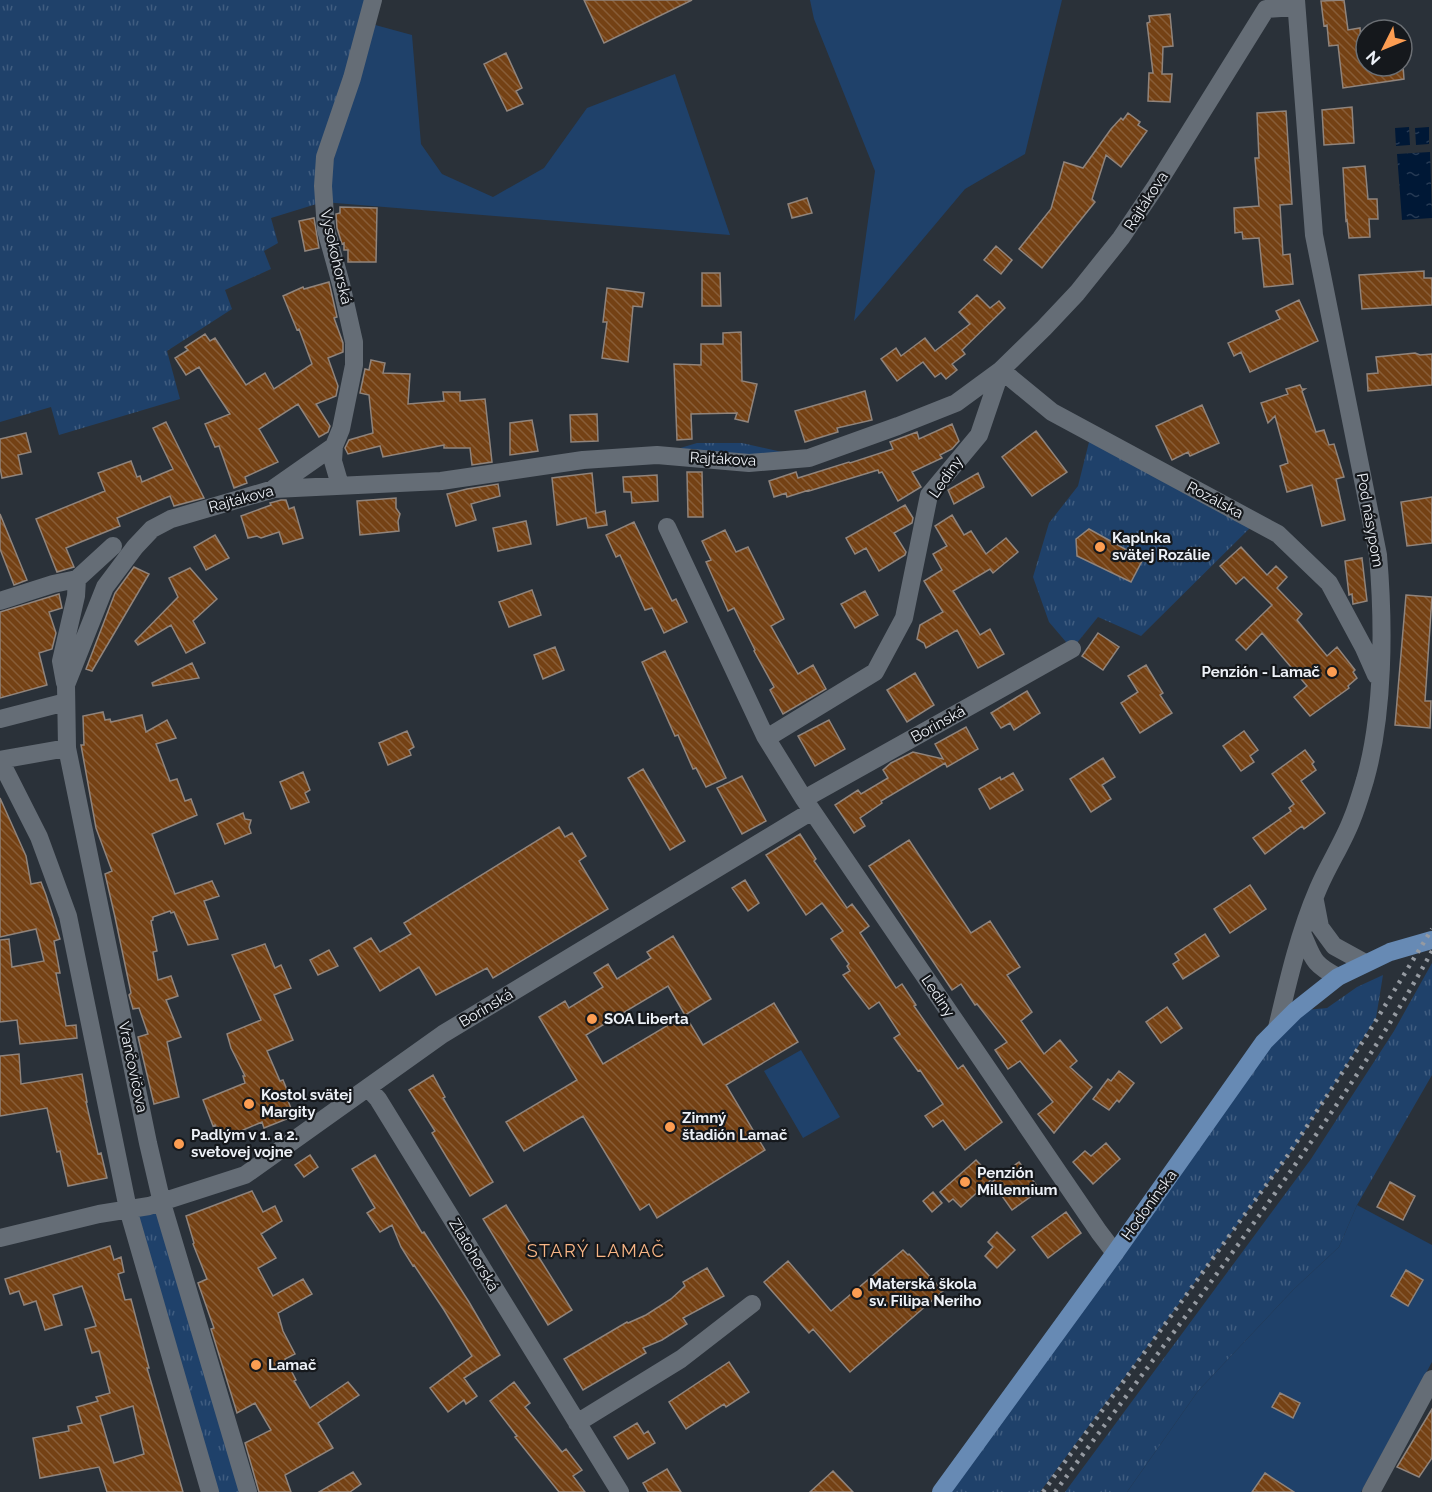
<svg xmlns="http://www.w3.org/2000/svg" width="1432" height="1492" viewBox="0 0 1432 1492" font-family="Raleway,sans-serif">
<defs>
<pattern id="grass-tufts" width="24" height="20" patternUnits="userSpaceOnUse" patternTransform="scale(1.5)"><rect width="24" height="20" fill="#1f416a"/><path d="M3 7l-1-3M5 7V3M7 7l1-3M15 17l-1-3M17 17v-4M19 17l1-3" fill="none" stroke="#405d80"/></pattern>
<pattern id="water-ripples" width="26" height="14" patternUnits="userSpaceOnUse" patternTransform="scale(1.5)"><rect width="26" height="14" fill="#001836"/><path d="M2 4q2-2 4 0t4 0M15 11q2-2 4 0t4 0" fill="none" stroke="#263a54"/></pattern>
<pattern id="building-back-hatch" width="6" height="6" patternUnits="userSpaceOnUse" patternTransform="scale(1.5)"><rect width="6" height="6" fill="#744114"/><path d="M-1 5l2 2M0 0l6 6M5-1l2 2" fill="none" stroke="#885d37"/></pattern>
</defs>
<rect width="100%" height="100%" fill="#2a3139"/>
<path fill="url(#grass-tufts)" d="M0,0H373L323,202L271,218L278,243L264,251L271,269L225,290L232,309L167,351L180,399L59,435L51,407L0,422Z
M1091,434L1256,522L1141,636L1098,617L1072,649L1049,622L1033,577L1049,523L1078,486Z
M697,443H742L809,458L657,455Z
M1432,963V1075L1357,1205L1339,1247L1294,1289L1198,1391L1127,1492H1065L1311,1159L1394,1031Z
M1383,975L1376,1018L1294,1148L1040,1492H941L1295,1011L1327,1008L1357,987Z
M162,1203L248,1492H210L128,1209Z"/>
<path fill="#1f416a" d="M810,0H1062L1025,154L965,189L854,321L875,171L814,19Z
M368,23L412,35L421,144L442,174L493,197L544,168L587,108L675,74L730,235L323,202Z
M801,1050L840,1117L803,1138L764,1071Z
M1357,1205L1432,1245V1362L1361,1492H1127L1198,1391L1294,1289L1339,1247Z"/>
<path fill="url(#water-ripples)" d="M1409,127L1410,145L1396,146L1395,128Z
M1429,127V144L1416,145L1415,128Z
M1430,152L1432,218L1402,220L1397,154Z"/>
<path fill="url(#building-back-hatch)" stroke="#90847c" stroke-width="1.5" fill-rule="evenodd" d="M584,0H692L604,43Z
M1344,0L1348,30L1360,28L1362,56L1366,55V66H1403L1404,79L1343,88L1338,45L1329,46L1327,25L1324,26L1321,1Z
M1170,14L1173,46L1163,47L1162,74H1172L1170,102L1148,101L1149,73H1153L1147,23L1150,22L1149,16Z
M506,53L522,88L516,91L523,104L507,111L484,64Z
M1352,107L1354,143L1324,145L1322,110Z
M1286,111L1292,204L1280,205L1283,255L1290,254L1293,284L1264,287L1259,238L1243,239L1242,232L1235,233L1234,208L1259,206L1255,158H1259L1257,113Z
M1128,113L1140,122L1138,125L1147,131L1121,167L1106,155L1092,199L1095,202L1042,268L1019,249L1051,209L1064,162L1083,168L1111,129L1121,118L1123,120Z
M1365,166L1368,199H1377L1378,219H1369L1370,237L1349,238L1347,220L1346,221L1343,168Z
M807,198L812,213L792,218L788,204Z
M340,207L377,208L376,262H348V250H344V243L342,244L337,228L336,214L340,213Z
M314,218L319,248L305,251L299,221Z
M996,246L1012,260L1001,274L984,260Z
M1424,271V278H1432V305L1362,309L1359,275Z
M702,273H720L721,306H702Z
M329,282L337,317L334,318L343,343V352L328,358L338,386L336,396L316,404L330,426L328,432L319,437L298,404L259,429L278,462L245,477L247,483L234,488L219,446L215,447L205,424L230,414L199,367L186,375L175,358L188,350L185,347L205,334L210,341L215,338L246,385L265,373L274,389L312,364L299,329L297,330L283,296L303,287L304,289Z
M607,288L644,293L642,307L633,306L628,362L602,358L607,322H603Z
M977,295L990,308L999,301L1005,308L962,350L965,354L952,364L957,370L946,379L941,373L935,377L923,362L897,381L881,359L896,348L901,356L925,338L935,351L970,324L959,312Z
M1299,300L1318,341L1250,372L1241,352L1234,356L1228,343L1280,319L1276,311Z
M741,332L742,381L757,384L748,422L735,419L737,413L691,414L692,439L677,440L674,364L701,365V344H723V333Z
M1415,353L1420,355L1432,354V385L1368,391L1367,374L1378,373L1376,357Z
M371,360L385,363L383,373L410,374L408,404L444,401L443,392H460V401L485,399L492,462L472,465L470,448H444V445L383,457L380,446L348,454L345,448L349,440L373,433L369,395L360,393L365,369L369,370Z
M1300,385L1302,389H1305L1302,391L1316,432L1324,430L1329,445L1334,444L1344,477L1336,479L1345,520L1322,526L1312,485L1287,492L1280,466L1288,463L1275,416L1268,423L1261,403L1288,394L1286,389Z
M865,391L872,420L837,428L838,432L805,442L795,411Z
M1202,405L1219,443L1190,456L1188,452L1172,460L1156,426Z
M597,414L598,441L571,442L570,415Z
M532,420L538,451L510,455V423Z
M166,422L204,498L174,506L170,496L117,518L120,526L66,548L74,567L57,572L36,519L105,491L98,473L131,461L137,477L140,476L142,482L173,469L153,428Z
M952,424L959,441L952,449L940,455L942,458L912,472L921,487L898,501L882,472L879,473L878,470L809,491V490L787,497L786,493L774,497L769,481L796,472L798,478L849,462L850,463L893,449L890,442L917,432L919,439Z
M1036,431L1067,472L1032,496L1002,457Z
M26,433L31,452L18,455L22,474L2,478L0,468V439Z
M687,472H702L703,517H688Z
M592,473L596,513L605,511L607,525L588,528L586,518L557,525L552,478Z
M978,473L984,487L954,504L948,490Z
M657,475L658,501L632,503L631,492H624L623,477Z
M498,484L500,496L471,504L476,520L456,526L447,494L467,489Z
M1432,497V543L1407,546L1401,502Z
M396,498V508L400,514L398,521L399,531L360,535L357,501Z
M281,500H286L289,509L294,507L303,538L283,544L279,532L261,538L257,536L248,538L241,516L271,505L270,503Z
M905,505L913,518L912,523L894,533L906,552L905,555L879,571L866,548L855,554L846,538Z
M0,514L27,580L14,585L0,549Z
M952,515L964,535L971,531L986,554L1006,538L1018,552L993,573L990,569L953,591L980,635L990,629L1004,654L978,668L957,630L926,648L924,643L917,639L920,625L943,612L924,581L942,570L933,554L947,546L935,526Z
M526,521L531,544L498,551L493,528Z
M634,522L672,601L676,599L687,622L664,633L652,608L645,610L620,555L616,557L606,535Z
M1089,529L1143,559L1131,582L1077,556L1076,539Z
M725,530L736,552L748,547L784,619L771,626L798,674L813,665L826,689L783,714L770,690L774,687L754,651L755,650L734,608L728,611L706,562L711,560L702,541Z
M215,535L229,558L206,570L194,547Z
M1241,547L1267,575L1276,566L1287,577L1277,588L1302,614L1297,620L1327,656L1337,647L1355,670L1353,672L1357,678L1348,686L1349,688L1310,716L1294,697L1307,686L1262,633L1246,650L1236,640L1272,605L1244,577L1236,584L1220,566Z
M1362,558L1367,601L1353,604L1352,594L1349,595L1345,561Z
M134,567L149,574L92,671L86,669L115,593Z
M190,568L217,599L193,621L205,643L186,653L171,625L138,645L135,641L178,597L169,578Z
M532,590L541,615L509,627L499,602Z
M865,591L878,615L855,628L841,604Z
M59,594L62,608L49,612L56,633L52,649L39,653L47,685L0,698V612Z
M1406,595L1432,597L1425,701H1431L1430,728L1395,725Z
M1098,633L1119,647L1103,670L1082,656Z
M555,647L564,670L543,679L534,655Z
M665,651L726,778L706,787L696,768L693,769L678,735L675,736L642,662Z
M192,663L199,678L153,686L152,683Z
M1146,665L1163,693L1160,695L1172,713L1140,733L1121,703L1138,692L1128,676Z
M915,673L934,705L907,722L887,690Z
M1027,691L1040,713L1014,730L1010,723L1001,728L991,713Z
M103,712L105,720L110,719L111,722L142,715L146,732L167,720L176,738L156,744L170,781L177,779L185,801L191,799L197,815L152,834L175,894L212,881L219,896L204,901L218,939L188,945L174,912L171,913L170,911L153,917V920L151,921L157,951L153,952L158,980L171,976L178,996L166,1000L181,1037L167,1042L179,1097L154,1104L138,1037L148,1034L139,1008L133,1009L129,995L131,993L115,917L105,874L112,871L96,828L81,745H84L83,716Z
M829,720L845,749L815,766L798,736Z
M966,727L978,749L947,767L945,763L881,801L882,803L860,818L865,826L854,833L835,805L858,790L861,794L888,778L883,770L891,763L913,752L943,759L935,744Z
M407,731L414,747L409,750L411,755L388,765L379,743Z
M1244,731L1258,750L1250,756L1254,762L1241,771L1223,746Z
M1305,750L1314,762L1312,764L1316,770L1301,781L1325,813L1304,829L1302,826L1265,854L1253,838L1291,811L1289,808L1294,804L1272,774Z
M1103,758L1115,777L1102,785L1111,799L1091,812L1070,779Z
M643,769L685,841L670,850L628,778Z
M303,772L310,790L305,793L309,802L291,809L280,782Z
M1013,773L1023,790L990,809L979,789L1000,777L1001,780Z
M742,776L766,821L742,834L717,788Z
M0,798L26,856L31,884L41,882L46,895L60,939L54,941L60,973H56L66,1026L76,1025L77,1038L20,1044L17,1020L0,1022V940L9,939L12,967L44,961L36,929L0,937Z
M243,813L245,819L251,820L249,827L251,833L225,844L217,824Z
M559,827L565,837L572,833L586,856L579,861L608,909L493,978L487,968L436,995L419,967L380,991L354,948L371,938L380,952L411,934L404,923Z
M800,834L816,859L814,861L847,908L852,904L869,926L860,933L896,988L902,984L916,1005L914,1006L958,1069L963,1065L1002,1122L965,1150L943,1120L933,1127L925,1116L943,1104L920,1070L918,1071L894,1038L900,1034L879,1002L869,1009L843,975L850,971L847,966L849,964L831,939L843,931L822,903L806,915L766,855Z
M909,840L971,933L990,921L1020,967L1007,975L1032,1012L1021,1021L1044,1054L1060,1040L1077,1061L1070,1067L1092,1087L1054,1133L1038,1114L1053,1102L1020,1061L1008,1069L995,1050L1007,1042L977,1004L975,1005L961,984L952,990L869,866Z
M745,880L759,903L748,911L732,888Z
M1250,885L1266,909L1230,933L1214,909Z
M1205,934L1219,956L1183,979L1173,964L1179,960L1175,954Z
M673,936L711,999L685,1015L703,1045L774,1003L798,1042L726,1085L765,1150L657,1218L649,1204L640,1210L583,1116L524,1151L506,1122L577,1080L539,1017L565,1001L569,1008L603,987L594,973L608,964L617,979L651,958L647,952ZM668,986L685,1015L603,1064L586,1035Z
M265,944L275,968L281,965L291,988L274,995L293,1040L267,1051L280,1081L283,1080L290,1097L287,1098L294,1116L264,1128L262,1122L236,1133L237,1136L224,1142L220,1131L218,1132L215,1125L213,1126L203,1100L245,1083L243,1076H245L231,1048L227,1034L261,1020L232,955Z
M329,950L338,966L318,975L310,960Z
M1167,1007L1182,1028L1161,1043L1146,1022Z
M19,1054L21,1084L82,1074L87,1102H86L98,1154L101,1153L107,1178L68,1186L60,1151L57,1152L47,1108L0,1116V1056Z
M1119,1071L1134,1083L1119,1102L1117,1100L1109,1110L1093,1099L1108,1079L1111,1081Z
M433,1075L445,1097L443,1098L493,1182L470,1196L432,1133L435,1131L409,1090Z
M1106,1143L1120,1159L1093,1184L1073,1162L1085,1151L1091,1156Z
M310,1155L318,1167L304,1177L295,1165Z
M375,1155L422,1233L424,1232L469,1302L500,1355L464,1378L477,1396L466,1404L464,1400L448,1412L430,1388L472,1356L444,1310L414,1265L413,1266L401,1247L392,1225L380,1232L367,1213L375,1208L352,1169Z
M976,1160L993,1178L961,1207L953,1199L949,1202L940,1192Z
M1019,1162L1040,1190L1012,1210L992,1182Z
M1390,1182L1415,1196L1403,1220L1377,1207Z
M252,1191L263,1212L275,1206L282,1221L261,1234L276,1258L258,1268L273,1296L303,1279L312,1294L278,1313L283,1331L295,1354L285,1359L296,1380L294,1381L310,1408L348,1382L359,1395L318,1423L333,1448L285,1475L291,1492H259L245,1443L271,1430L255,1403L237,1413L211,1329L214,1328L198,1283L207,1279L193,1244L194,1243L186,1216Z
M933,1192L942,1203L932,1212L923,1201Z
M506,1205L572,1310L548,1325L483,1219Z
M1066,1212L1081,1233L1048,1258L1032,1237Z
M997,1232L1015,1250L997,1268L985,1256L993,1247L988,1242Z
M110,1246L114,1260L121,1257L124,1272L118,1274L125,1300L131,1299L149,1368H147L183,1492H107L99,1467L40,1478L33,1438L69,1431L68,1426L82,1423L77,1407L98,1401L96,1397L110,1393L99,1351L92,1353L85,1329L96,1326L82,1286L53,1295L62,1325L45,1330L36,1301L24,1305L19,1291L10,1294L5,1279ZM133,1406L144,1454L114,1463L100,1416Z
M903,1250L908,1255L909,1254L943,1291L850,1372L813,1329L809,1333L764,1282L788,1261L831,1311Z
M707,1268L724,1296L683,1318L687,1324L662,1340L643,1348L646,1353L583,1390L564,1359L627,1322L628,1323L646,1315L671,1299L685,1286L683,1282Z
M1406,1270L1423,1280L1408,1306L1391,1296Z
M729,1362L749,1392L726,1407L724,1404L686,1429L669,1402Z
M514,1382L530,1403L525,1407L562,1452L566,1449L582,1470L573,1476L585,1492H559L515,1437L517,1436L490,1401Z
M1280,1393L1300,1403L1293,1418L1272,1407Z
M1432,1409V1458L1419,1477L1397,1467Z
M637,1423L644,1434L648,1431L655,1443L628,1459L614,1437Z
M667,1469L681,1492H648L643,1483Z
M833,1471L853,1492H810Z
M353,1472L361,1484L350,1492H319Z
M1265,1473L1294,1492H1252Z"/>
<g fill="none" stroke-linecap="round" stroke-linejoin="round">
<path stroke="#656d76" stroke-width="18" d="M340,485L333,461L334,446L341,429L354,365V342L341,284L326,230L323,186L325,157L352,78L373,0
M274,488L334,446
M667,527L765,736L804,799L1099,1232L1115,1253
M0,601L53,584L77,579
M65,683L61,661L76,596L77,579L113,546
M0,719L66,702
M765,736L775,733L875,672L904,618L929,495L979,435L1001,370L1052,412L1278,534L1329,583L1364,648L1376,675
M0,760L39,837L68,916L128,1209L210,1492
M0,760L67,748
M804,799L1072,649
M1315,901L1320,927L1334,946L1365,963
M1302,933C1313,958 1312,964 1338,977
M1277,1028C1288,981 1299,933 1318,889C1328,865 1343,843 1352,819C1357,807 1361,793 1365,780C1384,713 1384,625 1378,555L1314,235L1296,0
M368,1088L378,1099L620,1492
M0,1238L99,1214L149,1206L245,1175L443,1034L812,811
M577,1423L681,1359L752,1304
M248,1492L162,1203L148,1143L67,748L66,685L105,587L135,547L152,529L171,519L274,489L441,481L583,460L657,455L749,463L809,458L898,426L956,403L1001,370L1044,328L1077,293L1121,238L1156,186L1266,9L1296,7
M1371,1492L1432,1379"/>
<path stroke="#678ab4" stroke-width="18" d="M941,1492L1115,1253L1264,1042L1295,1011L1338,977L1390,952L1432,940"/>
<path stroke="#959aa1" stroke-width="4.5" stroke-dasharray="3 6" stroke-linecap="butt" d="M1043,1492L1288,1155L1367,1035L1432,929
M1055,1492C1129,1392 1204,1293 1276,1192C1331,1114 1386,1035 1432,951"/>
</g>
<g fill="#fc9d52" stroke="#15181c" stroke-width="2">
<circle cx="1100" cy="547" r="6"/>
<circle cx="1332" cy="672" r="6"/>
<circle cx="592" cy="1019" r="6"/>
<circle cx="249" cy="1104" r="6"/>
<circle cx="670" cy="1127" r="6"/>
<circle cx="179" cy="1144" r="6"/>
<circle cx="965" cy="1182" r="6"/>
<circle cx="857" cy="1293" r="6"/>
<circle cx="256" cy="1365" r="6"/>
</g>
<g text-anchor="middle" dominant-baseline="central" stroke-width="4.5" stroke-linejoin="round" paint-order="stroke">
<g font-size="15" fill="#edf1f7" stroke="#15181c">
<text transform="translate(1146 201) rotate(-57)">Rajtákova</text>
<text transform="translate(336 257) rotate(77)">Vysokohorská</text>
<text transform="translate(723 459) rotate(3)">Rajtákova</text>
<text transform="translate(946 477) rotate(-55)">Lediny</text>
<text transform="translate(241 499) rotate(-15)">Rajtákova</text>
<text transform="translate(1215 500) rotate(28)">Rozálska</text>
<text transform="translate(1370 520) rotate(80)">Pod násypom</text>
<text transform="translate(938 724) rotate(-29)">Borinská</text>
<text transform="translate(938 996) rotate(56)">Lediny</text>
<text transform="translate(486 1008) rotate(-31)">Borinská</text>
<text transform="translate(133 1067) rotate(78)">Vrančovičova</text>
<text transform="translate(1149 1205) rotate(-54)">Hodonínska</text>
<text transform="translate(474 1255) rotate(59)">Zlatohorská</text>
</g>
<g font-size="15" font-weight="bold" fill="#edf1f7" stroke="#15181c" text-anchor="start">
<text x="1112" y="538">Kaplnka<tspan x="1112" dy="17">svätej Rozálie</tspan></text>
<text x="1320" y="672" text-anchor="end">Penzión - Lamač</text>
<text x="604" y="1019">SOA Liberta</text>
<text x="261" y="1095">Kostol svätej<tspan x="261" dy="17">Margity</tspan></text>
<text x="682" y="1118">Zimný<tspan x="682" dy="17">štadión Lamač</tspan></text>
<text x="191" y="1135">Padlým v 1. a 2.<tspan x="191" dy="17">svetovej vojne</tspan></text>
<text x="977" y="1173">Penzión<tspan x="977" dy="17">Millennium</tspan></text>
<text x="869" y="1284">Materská škola<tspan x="869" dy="17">sv. Filipa Neriho</tspan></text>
<text x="268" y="1365">Lamač</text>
</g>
<g font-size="18" letter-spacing="1.5" fill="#f9b686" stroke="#15181c">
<text x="596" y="1250">STARÝ LAMAČ</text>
</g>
</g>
<g transform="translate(1384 48) rotate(227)"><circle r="28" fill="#15181c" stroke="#6b6f74" stroke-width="1.5"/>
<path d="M0-4.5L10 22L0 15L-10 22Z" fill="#fc9d52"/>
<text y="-9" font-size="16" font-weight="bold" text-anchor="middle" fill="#edf1f7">N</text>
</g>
</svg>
